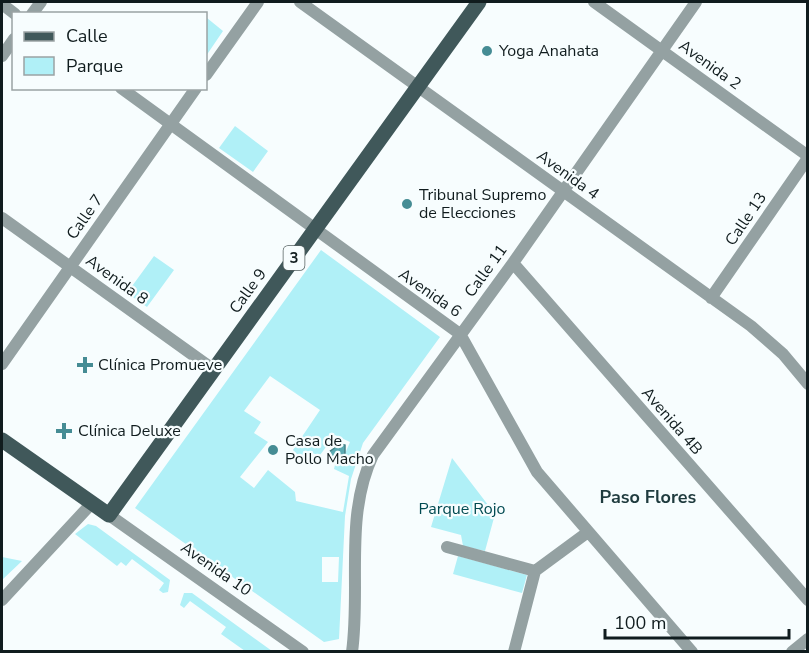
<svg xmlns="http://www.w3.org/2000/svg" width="809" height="653" viewBox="0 0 809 653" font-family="'Nunito Sans',sans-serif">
<rect width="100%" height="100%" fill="#f7fdfe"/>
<path fill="#b0f0f7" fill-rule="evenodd" d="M207,18L223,31L206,56V20Z
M235,126L268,151L253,172L219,148Z
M321,250L440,337L363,443L351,479L345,516L339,639L324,642L135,508ZM270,376L320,410L293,450L303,461L311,453L320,455L335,435L350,442L341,463L335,465L334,469L349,476L343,512L296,501L295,492L268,470L254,488L240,477L268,442L254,433L261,422L244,411ZM322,557H339L338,582H322Z
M154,256L174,270L147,307L127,293Z
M452,458L495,514L485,551L463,546L461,535L431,527Z
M88,524L96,526L170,580L168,592L163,593L159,590L164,583L132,559L126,566L121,562L117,566L75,534Z
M458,556L527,575L522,593L453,574Z
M2,557L22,561L2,580Z
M184,593H192L272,651H245L221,634L226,627L190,601L184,608L180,605Z"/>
<path fill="#5cabb3" stroke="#458086" stroke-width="1.5" d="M340,444L345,445V453L338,462H333L329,452Z"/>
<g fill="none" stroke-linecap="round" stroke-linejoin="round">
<path stroke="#94a1a2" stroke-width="12" d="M300,2L751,326L783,354L808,384
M594,2L808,156
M2,4L15,14
M32,14L41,2
M2,56L14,39
M206,75L258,2
M121,88L460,334L537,472L692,652
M2,218L214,370
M513,263L808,600
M711,298L808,158
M2,364L196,88
M109,515L303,652
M447,547L535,571
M2,600L92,503
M352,652C361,587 344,516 373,455L513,263L696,2
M514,652L535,571L588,532
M792,652L808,639"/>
<path stroke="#40585a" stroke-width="15" d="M2,440L109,515L479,2"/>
</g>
<g fill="#458c94" stroke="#f7fdfe" stroke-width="2">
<circle cx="487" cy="51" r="6"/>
<circle cx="407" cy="204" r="6"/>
<path d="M82 356h6v6h6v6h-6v6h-6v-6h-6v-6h6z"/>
<path d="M61 422h6v6h6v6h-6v6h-6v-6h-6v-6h6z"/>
<circle cx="273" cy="450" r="6"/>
</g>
<g text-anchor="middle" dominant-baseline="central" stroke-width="4.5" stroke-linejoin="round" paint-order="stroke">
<rect fill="#f7fdfe" stroke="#556061" stroke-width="1.5" x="283.5" y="246" width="21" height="24" rx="4.5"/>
<g font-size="15" font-weight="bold" fill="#101c1e">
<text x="294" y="258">3</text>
</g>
<g font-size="16" fill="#101c1e" stroke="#f7fdfe" text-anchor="start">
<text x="499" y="51">Yoga Anahata</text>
<text x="419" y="195">Tribunal Supremo<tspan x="419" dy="18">de Elecciones</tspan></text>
<text x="98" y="365">Clínica Promueve</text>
<text x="78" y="431">Clínica Deluxe</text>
<text x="285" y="441">Casa de<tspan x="285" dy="18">Pollo Macho</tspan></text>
</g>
<g font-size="16" fill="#101c1e" stroke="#f7fdfe">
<text transform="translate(710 65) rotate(36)">Avenida 2</text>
<text transform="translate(568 175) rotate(36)">Avenida 4</text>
<text transform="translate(85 217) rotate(-55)">Calle 7</text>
<text transform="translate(746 219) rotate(-56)">Calle 13</text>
<text transform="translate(486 271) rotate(-54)">Calle 11</text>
<text transform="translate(117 280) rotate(36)">Avenida 8</text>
<text transform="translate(248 291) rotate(-54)">Calle 9</text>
<text transform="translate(430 293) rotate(35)">Avenida 6</text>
<text transform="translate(672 421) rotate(49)">Avenida 4B</text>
<text transform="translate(216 569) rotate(35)">Avenida 10</text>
</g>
<g font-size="16" fill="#004a51" stroke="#f7fdfe">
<text x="462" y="509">Parque Rojo</text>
</g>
<g font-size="18" font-weight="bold" fill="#1f3b3e" stroke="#f7fdfe">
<text x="648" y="497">Paso Flores</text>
</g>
</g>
<rect width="809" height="653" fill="none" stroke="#101c1e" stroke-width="6"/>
<rect x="12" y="12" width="195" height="78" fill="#f7fdfe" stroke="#9ba3a4" stroke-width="1.5"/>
<rect x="24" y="32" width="30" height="9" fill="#40585a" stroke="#9ba3a4" stroke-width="1.5"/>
<text x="66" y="42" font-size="18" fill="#101c1e">Calle</text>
<rect x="24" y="57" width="30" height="18" fill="#b0f0f7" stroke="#9ba3a4" stroke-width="1.5"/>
<text x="66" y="72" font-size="18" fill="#101c1e">Parque</text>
<path d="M605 629v9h184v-9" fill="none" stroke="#101c1e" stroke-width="3"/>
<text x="614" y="629" font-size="18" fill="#101c1e" stroke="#f7fdfe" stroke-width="4.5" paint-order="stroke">100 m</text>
</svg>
